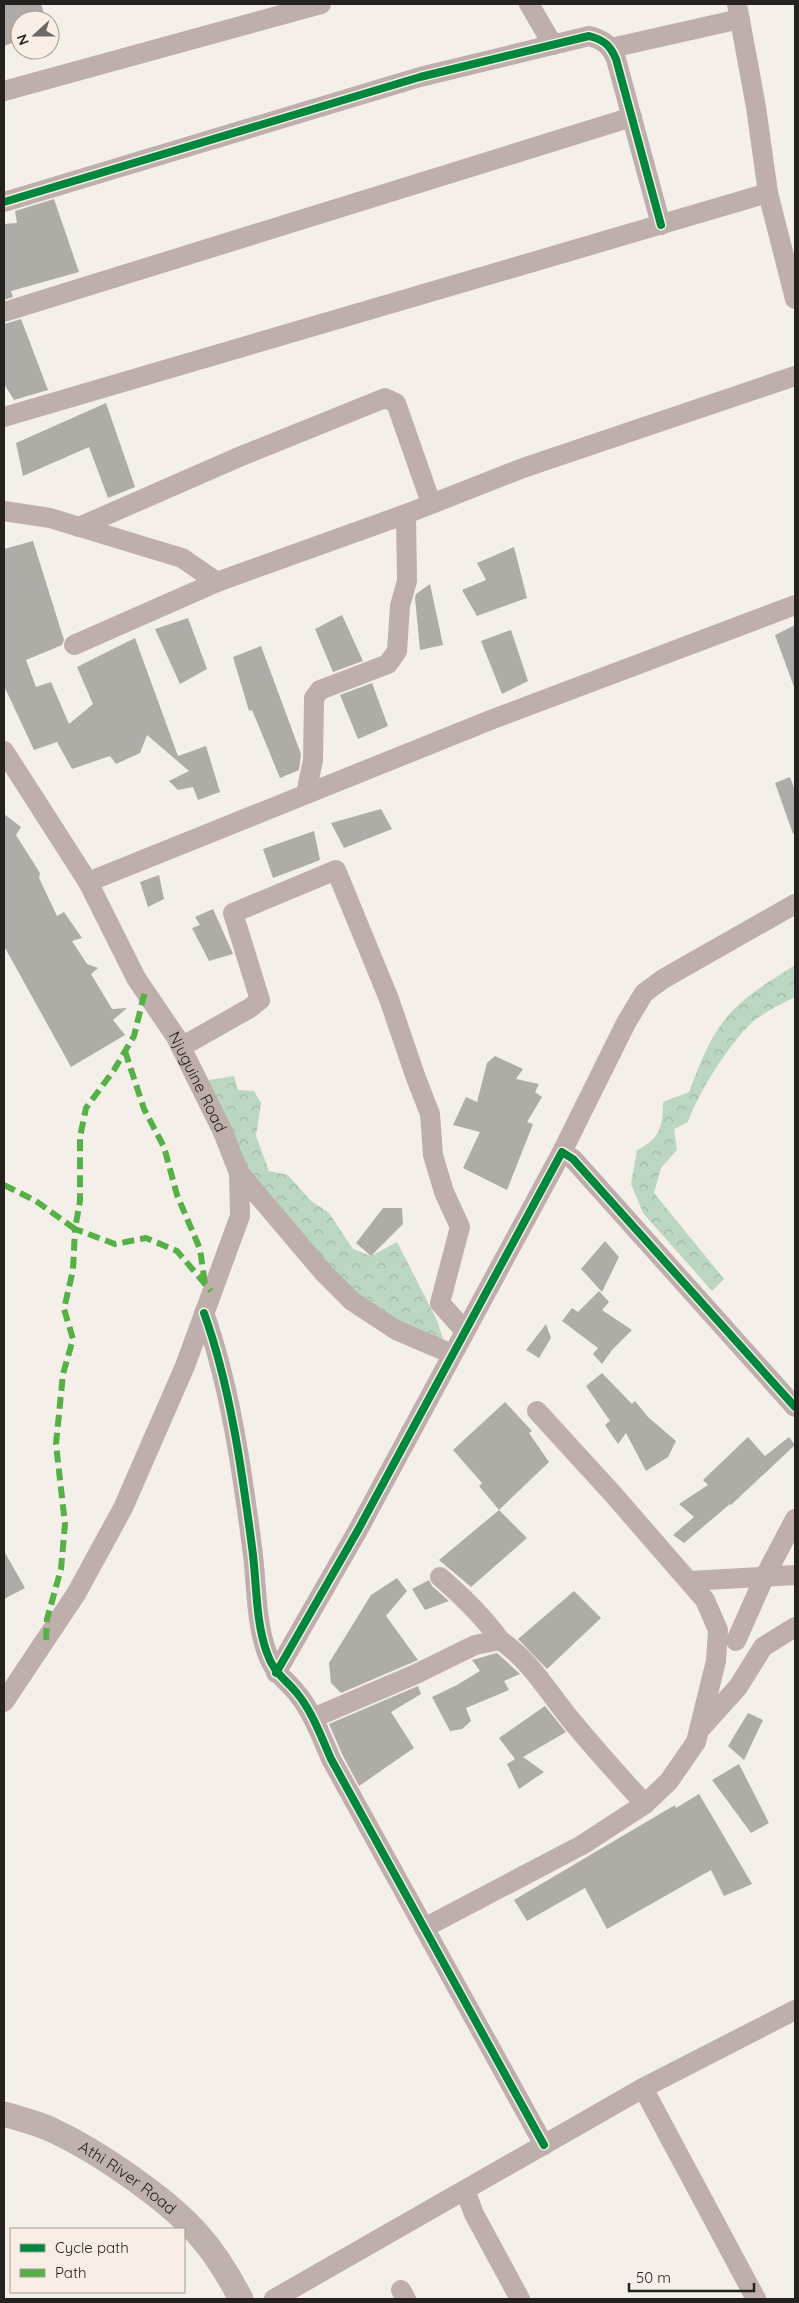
<svg xmlns="http://www.w3.org/2000/svg" width="799" height="2303" viewBox="0 0 799 2303" font-family="Quicksand,sans-serif">
<defs>
<pattern id="forest-crowns" width="20" height="18" patternUnits="userSpaceOnUse" patternTransform="scale(1.25)"><rect width="20" height="18" fill="#bbd6c1"/><path d="M2 6a3 3 0 1 1 6 0M12 15a3 3 0 1 1 6 0" fill="none" stroke="#a1b7a5"/></pattern>
</defs>
<rect width="100%" height="100%" fill="#f5efea"/>
<path fill="url(#forest-crowns)" d="M795,965V997C782,1004 766,1011 755,1020C731,1040 698,1093 688,1122L674,1129L677,1150L661,1168L654,1193L724,1279L712,1291L643,1213L631,1184L637,1150C660,1139 663,1126 663,1102L689,1092C698,1069 707,1043 723,1022C741,998 770,981 795,965Z
M234,1076L238,1090L254,1091L261,1103L256,1136L269,1171L288,1175L311,1201L329,1213L353,1249L371,1256L397,1242L437,1320L443,1339L396,1330L352,1301L239,1173L197,1082Z"/>
<path fill="#afaba7" d="M4,4H41L46,20H20V40L4,46Z
M54,199L79,272L11,291L13,297L4,300V224L17,223L15,211Z
M21,319L48,390L14,400L4,384V324Z
M106,403L135,487L108,498L89,447L23,476L16,443Z
M33,541L64,640L62,645L26,660L36,687L51,682L69,724L93,704L77,667L135,638L178,756L206,746L220,792L198,800L193,787L178,790L169,781L189,771L147,735L140,753L116,764L110,756L72,769L57,742L34,750L4,686V549Z
M514,547L527,598L477,616L462,590L486,580L477,563Z
M430,584L443,645L420,650L415,598L416,594Z
M342,615L363,661L333,672L315,629Z
M188,618L207,669L180,684L155,629Z
M795,625V686L794,687L775,635Z
M511,630L528,681L502,694L481,641Z
M261,646L301,754L299,770L280,778L252,710L249,711L233,657Z
M372,683L388,726L358,739L340,695Z
M790,777L795,790V833L793,834L775,783Z
M381,809L392,829L344,848L331,823Z
M4,814L21,827L16,835L40,873L39,878L57,916L64,912L82,938L72,941L87,964L98,968L91,974L112,1009L127,1008L113,1020L125,1035L71,1067L4,946Z
M314,831L320,860L273,878L263,849Z
M159,875L164,899L148,907L140,882Z
M213,909L233,954L209,961L192,928L200,925L195,917Z
M495,1056L523,1069L516,1079L539,1084L535,1092L542,1097L527,1122L533,1124L507,1190L463,1168L480,1132L453,1125L466,1097L477,1102L487,1063Z
M383,1208H402L403,1224L371,1256L356,1243Z
M605,1241L619,1257L602,1292L581,1269Z
M599,1291L609,1302L602,1310L632,1330L612,1350L602,1364L593,1354L598,1348L562,1321L572,1308L578,1312Z
M546,1324L551,1338L539,1358L526,1350Z
M602,1373L632,1404L635,1401L648,1417L676,1441L668,1457L646,1471L626,1433L618,1444L605,1425L610,1421L586,1386Z
M505,1402L532,1431L529,1433L549,1462L499,1510L479,1486L482,1483L453,1450Z
M748,1437L765,1456L789,1437L795,1445L731,1505L730,1504L684,1543L673,1535L694,1517L679,1504L708,1485L703,1480Z
M499,1510L527,1538L471,1587L439,1560Z
M4,1551L25,1588L4,1599Z
M397,1578L407,1591L386,1616L418,1660L341,1693L331,1683L329,1663L371,1595Z
M429,1580L432,1586L449,1601L425,1610L412,1589Z
M574,1591L601,1618L547,1669L518,1639Z
M497,1653L520,1674L504,1681L509,1690L466,1708L471,1721L462,1729L450,1731L432,1697L457,1685L480,1671L472,1660Z
M418,1686L421,1694L391,1712L414,1748L359,1786L342,1754L329,1724Z
M545,1706L566,1732L523,1757L544,1772L519,1789L507,1764L515,1759L499,1738Z
M748,1713L763,1720L744,1760L728,1746Z
M739,1764L769,1823L751,1833L712,1780Z
M699,1794L752,1884L724,1896L711,1870L607,1929L585,1888L527,1921L514,1900L675,1805L676,1808Z"/>
<g fill="none" stroke-linecap="round" stroke-linejoin="round">
<g stroke="#beafac" stroke-width="20">
<path d="M529,4L553,45"/>
<path d="M737,4L756,107L768,193L795,299"/>
<path d="M611,48L740,19"/>
<path d="M4,91L321,4"/>
<path d="M4,202L420,77L589,36C604,40 610,45 616,59L661,225"/>
<path d="M4,312L632,117"/>
<path d="M4,417L768,193"/>
<path d="M4,511L50,518L182,558L217,582"/>
<path d="M79,527L239,457L385,398L396,403L431,503"/>
<path d="M74,645L217,582L406,514"/>
<path id="s1" d="M4,751L88,882L136,978L176,1037L223,1132L239,1173L324,1273L352,1301L396,1330L452,1354"/>
<path d="M306,794L313,760L314,698L320,690L388,664L397,651L400,606L407,581L406,514L523,468L795,376"/>
<path d="M88,882L493,719L795,605"/>
<path d="M181,1047L250,1008L260,1000L233,913L336,870L389,999L416,1078L430,1114L433,1155L444,1192L460,1227L440,1303L465,1331"/>
<path d="M562,1152L626,1023L644,993L663,979L795,904"/>
<path d="M204,1313C230,1385 242,1471 252,1547C257,1582 255,1620 267,1653C274,1673 283,1677 296,1692C312,1711 321,1736 331,1759L544,2145"/>
<path d="M440,1577C462,1596 483,1616 500,1640"/>
<path d="M690,1581L795,1575"/>
<path d="M736,1641L764,1578L795,1519"/>
<path d="M276,1673L358,1530L562,1152L573,1159L795,1407"/>
<path d="M4,1702L76,1594L123,1508L185,1366L240,1216L239,1173"/>
<path d="M313,1718L416,1674L475,1645L500,1640C532,1662 547,1691 571,1720C595,1749 620,1777 645,1804"/>
<path d="M701,1728L738,1687L763,1647L795,1627"/>
<path d="M424,1928L582,1845L645,1804L669,1781L696,1742L716,1661L718,1630L705,1600L612,1493L537,1411"/>
<path d="M643,2088L756,2299"/>
<path d="M465,2190L474,2214L520,2299"/>
<path d="M401,2290L406,2299"/>
<path d="M274,2299L643,2088L795,2010"/>
</g>
<path stroke="#bfb1ad" stroke-width="25" id="s2" d="M4,2114C20,2119 39,2123 54,2131C97,2151 166,2198 197,2233C215,2253 229,2276 241,2299"/>
<path stroke="#55b145" stroke-width="6" stroke-dasharray="12 6" stroke-linecap="butt" d="M125,1051L144,1109L164,1147L177,1195L200,1249L205,1284
M4,1185L36,1201L75,1229L80,1201V1137L86,1108L114,1070L134,1036L145,991
M46,1640L47,1619L61,1569L65,1524L56,1444L63,1374L73,1339L64,1309L73,1270L75,1229L115,1244L146,1238L177,1251L211,1291"/>
<g stroke="#f9eee6" stroke-width="11">
<path id="cycleway" d="M4,202L420,77L589,36C604,40 610,45 616,59L661,225
M204,1313C230,1385 242,1471 252,1547C257,1582 255,1620 267,1653C274,1673 283,1677 296,1692C312,1711 321,1736 331,1759L544,2145
M276,1673L358,1530L562,1152L573,1159L795,1407"/>
</g>
<use href="#cycleway" stroke="#00873e" stroke-width="8"/>
</g>
<g text-anchor="middle" dominant-baseline="central" stroke-width="4.5" stroke-linejoin="round" paint-order="stroke">
<g font-size="16" fill="#25211e" stroke="#f9eee6">
<text stroke="none"><textPath href="#s1" startOffset="384">Njuguine Road</textPath></text>
<text stroke="none"><textPath href="#s2" startOffset="140">Athi River Road</textPath></text>
</g>
</g>
<rect width="799" height="2303" fill="none" stroke="#25211e" stroke-width="10"/>
<rect x="10" y="2228" width="175" height="65" fill="#f9eee6" stroke="#a49c96"/>
<rect x="20" y="2244" width="25" height="8" fill="#00873e" stroke="#a49c96"/>
<text x="55" y="2253" font-size="15" fill="#25211e">Cycle path</text>
<rect x="20" y="2269" width="25" height="8" fill="#55b145" stroke="#a49c96"/>
<text x="55" y="2278" font-size="15" fill="#25211e">Path</text>
<g transform="translate(35 35) rotate(249)"><circle r="24" fill="#f9eee6" stroke="#a49c96"/>
<path d="M0-4L9 19L0 12L-9 19Z" fill="#6e6965"/>
<text y="-8" font-size="14" font-weight="bold" text-anchor="middle" fill="#25211e">N</text>
</g>
<path d="M629 2283v8h125v-8" fill="none" stroke="#25211e" stroke-width="2.5"/>
<text x="636" y="2283" font-size="15" fill="#25211e" stroke="#f9eee6" stroke-width="4" paint-order="stroke">50 m</text>
</svg>
